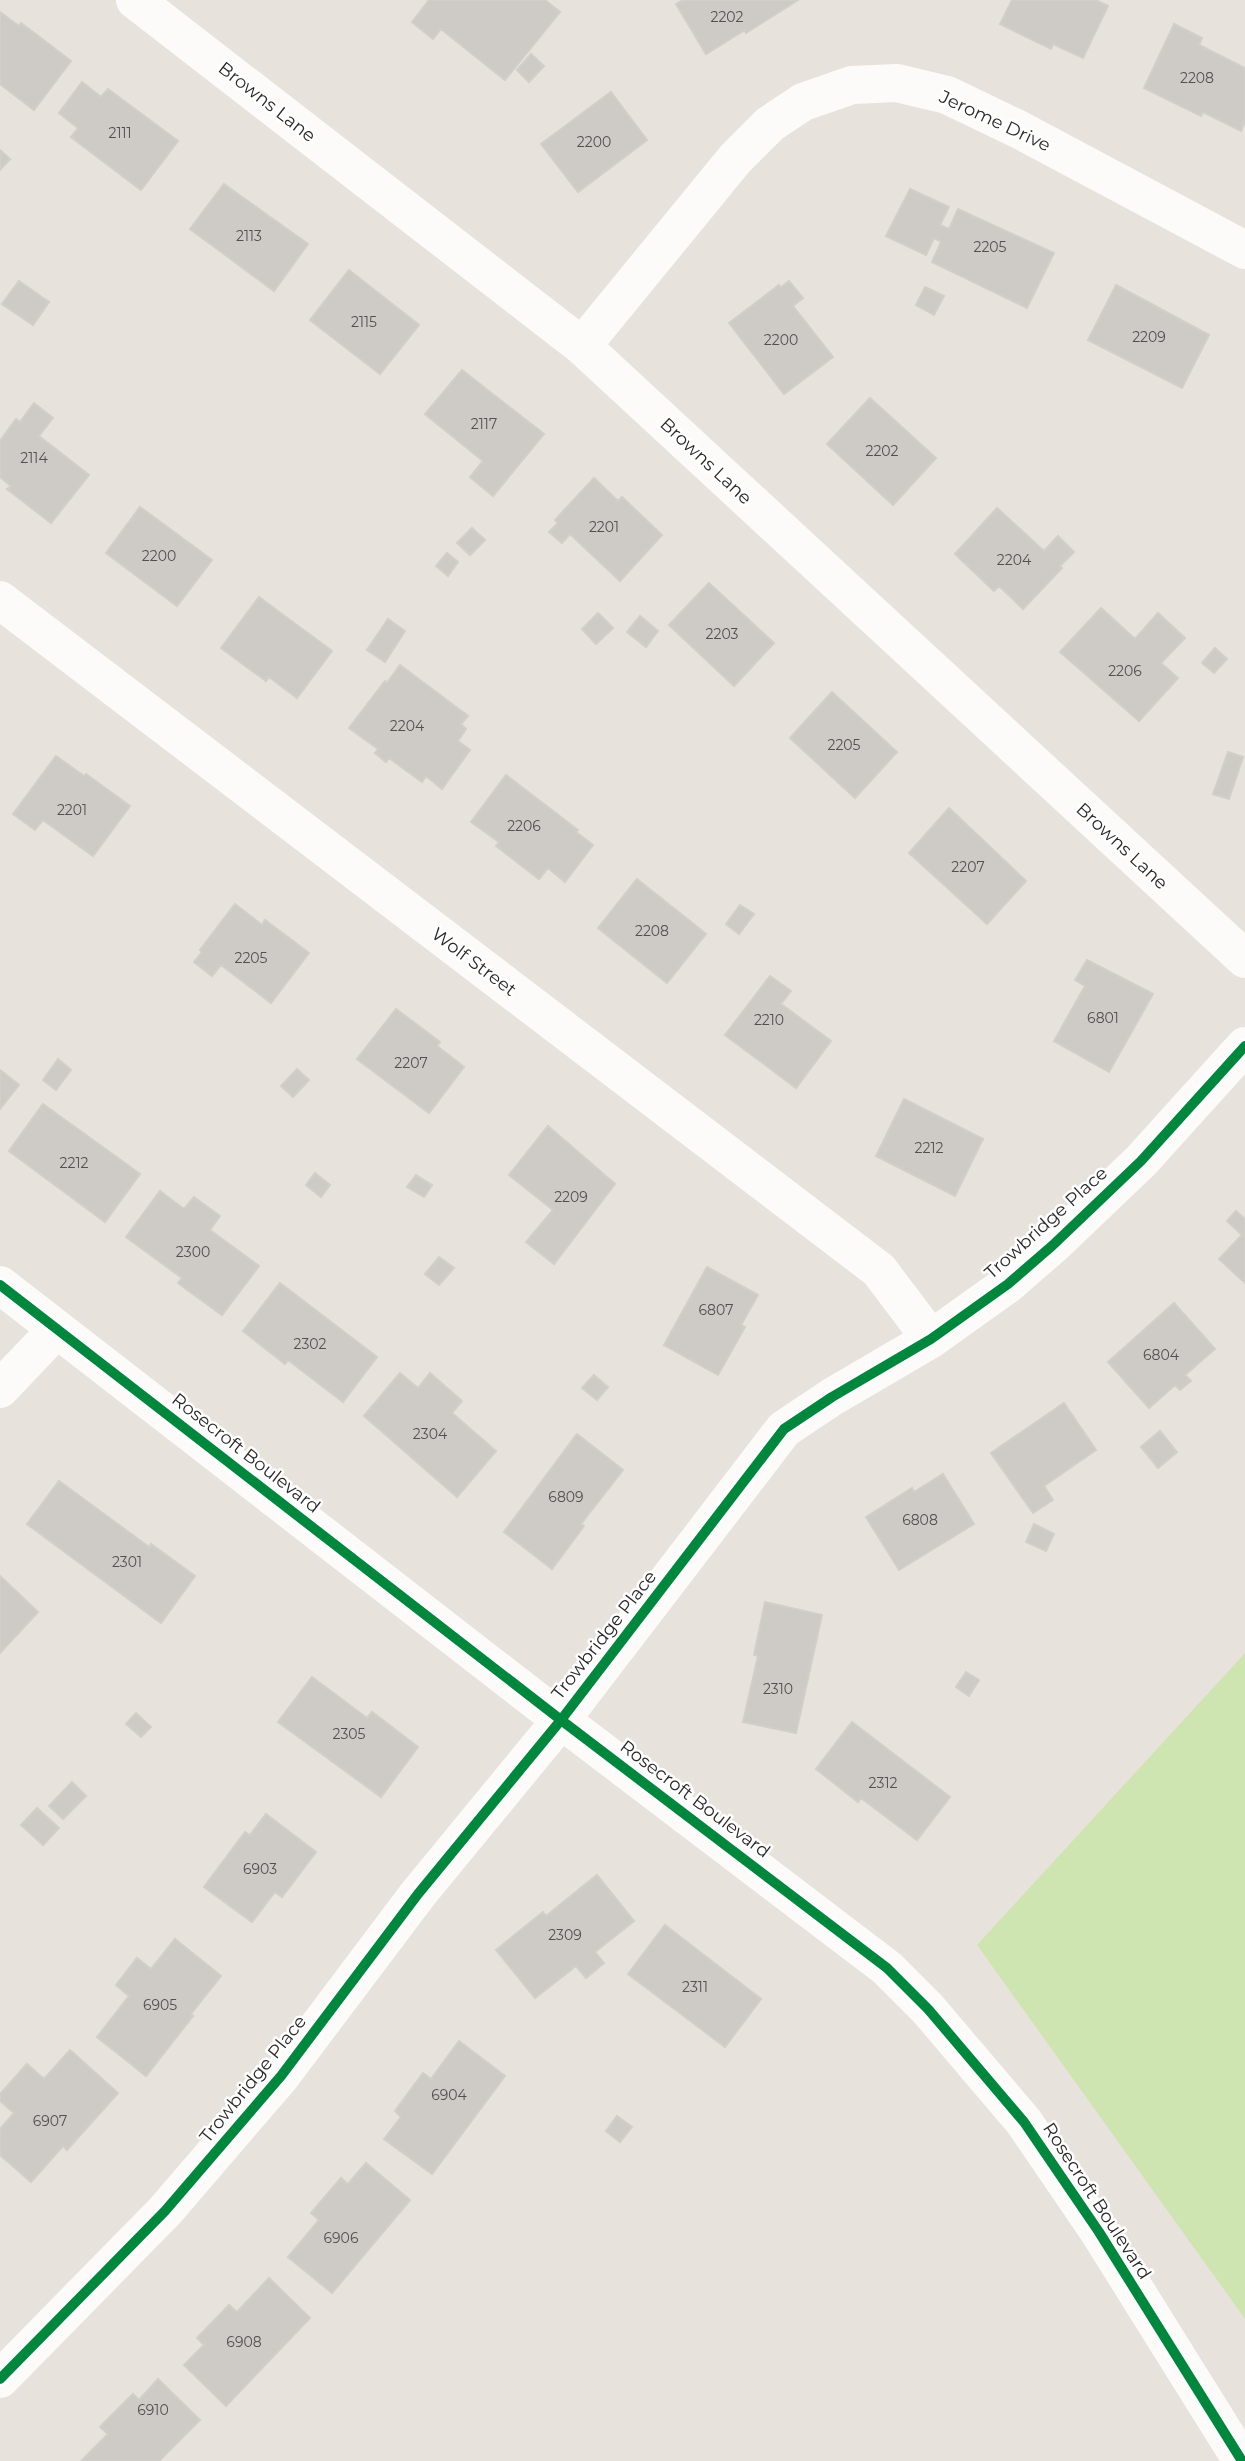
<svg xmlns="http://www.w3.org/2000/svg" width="1245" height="2461" viewBox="0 0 1245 2461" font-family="Montserrat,sans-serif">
<rect width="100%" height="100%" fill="#e8e2dc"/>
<path fill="#cee5b2" d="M1245,1653V2319L977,1945Z"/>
<path fill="#cecac6" stroke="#d2cec9" stroke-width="2" d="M429,0H545L560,12L505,80L441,29L433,39L412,22Z
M683,0H798L746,33L745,30L706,54L676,4Z
M1012,0H1096L1108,6L1083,58L1053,44L1051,49L1000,24Z
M0,12L19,26L21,23L71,61L34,110L0,84Z
M1174,24L1202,38L1199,45L1245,68V122L1241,131L1203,112L1201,116L1144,88Z
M531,54L544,66L529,82L517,70Z
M82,82L101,97L108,89L178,141L141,190L71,137L78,128L59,113Z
M611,92L647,140L578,192L541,144Z
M0,150L10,159L0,170Z
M224,184L308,244L274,291L190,229Z
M910,189L949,207L940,225L949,229L958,209L1054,253L1027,308L932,262L941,242L934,238L926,255L886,236Z
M349,270L419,325L380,374L310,320Z
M19,281L49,302L33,325L2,304Z
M789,281L803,298L793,306L833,357L784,394L729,323L779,285L780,288Z
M1116,285L1209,335L1182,388L1088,340Z
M925,287L944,296L934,315L916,305Z
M462,370L544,434L493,496L470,477L483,461L425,414Z
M870,398L936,458L893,505L827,444Z
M34,403L53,418L39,436L89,475L51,523L7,489L11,486L0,477V441L16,419L20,422Z
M594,478L618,501L622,497L662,535L620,581L570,534L562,543L549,532L558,523L555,520Z
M140,507L212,560L177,606L106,553Z
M997,508L1044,551L1058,536L1074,552L1060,566L1062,568L1023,609L999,586L994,591L955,554Z
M472,528L485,540L470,555L457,543Z
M447,553L458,562L448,576L436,566Z
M709,583L774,643L734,686L669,625Z
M259,597L332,651L297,698L269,677L266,681L221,648Z
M1101,608L1135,639L1158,613L1185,638L1161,663L1178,678L1139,721L1060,652Z
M598,613L613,628L596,644L582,629Z
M640,616L658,631L646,647L627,632Z
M388,619L405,631L385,662L367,650Z
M1215,648L1227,659L1214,673L1202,663Z
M400,665L468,716L461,724L466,729L458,741L470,750L442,789L426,776L422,782L389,758L386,762L375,753L378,749L349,728L385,681L387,683Z
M832,692L897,752L855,798L790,738Z
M1228,752L1243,757L1229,799L1213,794Z
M56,756L84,776L86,774L130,806L93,856L43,820L35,830L13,814Z
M506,775L578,830L576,832L593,845L565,882L548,868L539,879L496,846L499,842L471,822Z
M949,808L1026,881L987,924L909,853Z
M637,879L706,934L667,983L598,928Z
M235,904L262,925L265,920L309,953L271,1003L221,965L212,976L194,962L202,952L200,950Z
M740,905L754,914L739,934L726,924Z
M1087,960L1153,994L1109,1072L1054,1041L1085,986L1075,980Z
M770,976L791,991L781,1004L831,1041L796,1088L725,1035Z
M396,1009L440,1042L437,1046L464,1067L429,1113L357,1059Z
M58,1059L71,1070L56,1090L43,1080Z
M297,1069L309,1080L293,1097L281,1086Z
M0,1070L19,1085L0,1109Z
M904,1099L983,1139L955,1196L876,1156Z
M43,1104L140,1174L105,1222L9,1151Z
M548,1126L615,1184L554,1264L526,1242L553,1210L509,1175Z
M315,1173L330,1185L321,1197L306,1185Z
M416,1175L432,1185L424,1197L407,1187Z
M160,1191L184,1209L194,1197L220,1216L210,1230L259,1266L222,1315L178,1283L182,1278L126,1237Z
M1236,1211L1245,1219V1283L1219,1259L1242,1235L1227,1221Z
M439,1257L454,1268L439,1285L425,1274Z
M707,1267L758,1295L741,1325L745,1327L718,1375L664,1345Z
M280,1283L377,1357L343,1402L288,1360L285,1364L243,1331Z
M1174,1303L1215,1349L1185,1375L1191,1381L1180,1390L1175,1385L1149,1408L1108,1362Z
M400,1373L418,1388L430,1373L462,1401L452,1413L496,1451L457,1497L364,1416Z
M594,1375L608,1387L597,1400L582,1388Z
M1064,1403L1096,1450L1044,1486L1053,1500L1033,1513L991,1453Z
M1160,1431L1177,1452L1158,1468L1141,1447Z
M577,1434L623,1470L581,1524L584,1526L552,1569L504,1532Z
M943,1474L974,1524L899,1570L866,1517L912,1488L914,1492Z
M59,1481L149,1547L151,1544L195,1576L161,1623L27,1524Z
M1034,1524L1054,1534L1046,1551L1026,1542Z
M0,1576L38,1612L0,1653Z
M765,1602L822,1615L796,1733L743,1722L758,1656L754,1655Z
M966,1672L979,1680L969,1696L956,1687Z
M312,1677L367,1718L372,1712L418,1747L381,1797L278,1722Z
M136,1713L151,1727L141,1737L126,1724Z
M852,1722L950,1797L917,1840L861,1798L858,1802L816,1769Z
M72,1782L86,1796L63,1819L49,1806Z
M37,1808L59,1828L43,1845L21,1825Z
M266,1814L316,1852L282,1897L275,1892L252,1922L204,1887L245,1832L250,1835Z
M597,1875L634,1921L595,1952L604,1963L586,1978L576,1966L535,1998L496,1950L543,1912L546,1916Z
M665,1925L761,1999L725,2047L628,1974Z
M175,1939L221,1976L191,2014L193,2016L146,2076L97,2037L129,1996L116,1985L137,1958L151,1969Z
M459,2041L505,2076L432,2174L384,2139L401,2117L395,2111L423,2073L431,2079Z
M70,2050L118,2093L67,2150L63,2146L31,2182L0,2155V2129L14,2113L0,2101V2094L27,2064L44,2079Z
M617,2116L632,2127L620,2142L606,2131Z
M366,2163L410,2200L332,2293L288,2257L319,2220L311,2213L341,2178L348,2184Z
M269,2278L310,2318L226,2406L184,2365L204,2345L197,2338L229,2305L237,2312Z
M158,2379L200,2420L159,2461H81L108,2434L100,2427L133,2394L139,2400Z"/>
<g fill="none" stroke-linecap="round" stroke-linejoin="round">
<path stroke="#fcfbfa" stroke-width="38" d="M135,0L582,346L1245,959
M582,346L735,159L770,124L803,102L852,85L897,83L947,95L1018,129L1245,250
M0,600L879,1270L931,1339
M0,1285L561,1720L887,1968L928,2009L1024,2122L1099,2232L1242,2461
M0,1389L57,1329
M0,2379L165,2211L281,2076L418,1894L561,1720L784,1429L832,1397L931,1339L1008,1284L1053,1245L1141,1161L1245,1046"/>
<g stroke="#fff" stroke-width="15">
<path id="cycleway" d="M0,1285L561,1720L887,1968L928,2009L1024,2122L1099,2232L1242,2461
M0,2379L165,2211L281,2076L418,1894L561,1720L784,1429L832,1397L931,1339L1008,1284L1053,1245L1141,1161L1245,1046"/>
</g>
<use href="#cycleway" stroke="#00873e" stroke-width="10"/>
</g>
<g text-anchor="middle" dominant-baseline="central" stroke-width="5" stroke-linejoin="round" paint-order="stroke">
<g font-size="14" fill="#525150">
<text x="727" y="17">2202</text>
<text x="1197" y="78">2208</text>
<text x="120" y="133">2111</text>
<text x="594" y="142">2200</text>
<text x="249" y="236">2113</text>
<text x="990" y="247">2205</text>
<text x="364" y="322">2115</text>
<text x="1149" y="337">2209</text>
<text x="781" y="340">2200</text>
<text x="484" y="424">2117</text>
<text x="882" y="451">2202</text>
<text x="34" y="458">2114</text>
<text x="604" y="527">2201</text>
<text x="159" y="556">2200</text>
<text x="1014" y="560">2204</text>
<text x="722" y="634">2203</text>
<text x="1125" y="671">2206</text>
<text x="407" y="726">2204</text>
<text x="844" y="745">2205</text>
<text x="72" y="810">2201</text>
<text x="524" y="826">2206</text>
<text x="968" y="867">2207</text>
<text x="652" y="931">2208</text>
<text x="251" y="958">2205</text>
<text x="1103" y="1018">6801</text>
<text x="769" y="1020">2210</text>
<text x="411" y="1063">2207</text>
<text x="929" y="1148">2212</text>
<text x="74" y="1163">2212</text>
<text x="571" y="1197">2209</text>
<text x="193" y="1252">2300</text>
<text x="716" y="1310">6807</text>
<text x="310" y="1344">2302</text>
<text x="1161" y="1355">6804</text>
<text x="430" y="1434">2304</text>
<text x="566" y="1497">6809</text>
<text x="920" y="1520">6808</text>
<text x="127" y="1562">2301</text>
<text x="778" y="1689">2310</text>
<text x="349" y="1734">2305</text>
<text x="883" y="1783">2312</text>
<text x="260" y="1869">6903</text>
<text x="565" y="1935">2309</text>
<text x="695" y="1987">2311</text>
<text x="160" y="2005">6905</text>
<text x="449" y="2095">6904</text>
<text x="50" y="2121">6907</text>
<text x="341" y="2238">6906</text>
<text x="244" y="2342">6908</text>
<text x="153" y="2410">6910</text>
</g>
<g font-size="18" fill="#282828" stroke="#fff">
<text transform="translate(267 102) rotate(38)">Browns Lane</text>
<text transform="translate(995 121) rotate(25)">Jerome Drive</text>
<text transform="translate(706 461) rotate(43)">Browns Lane</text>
<text transform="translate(1122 846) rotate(43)">Browns Lane</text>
<text transform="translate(474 962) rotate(37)">Wolf Street</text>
<text transform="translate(1046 1223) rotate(-42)">Trowbridge Place</text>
<text transform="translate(246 1453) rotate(38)">Rosecroft Boulevard</text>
<text transform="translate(604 1635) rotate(-52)">Trowbridge Place</text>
<text transform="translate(695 1799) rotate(37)">Rosecroft Boulevard</text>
<text transform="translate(253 2079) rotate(-51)">Trowbridge Place</text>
<text transform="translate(1097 2201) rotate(57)">Rosecroft Boulevard</text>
</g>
</g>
</svg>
